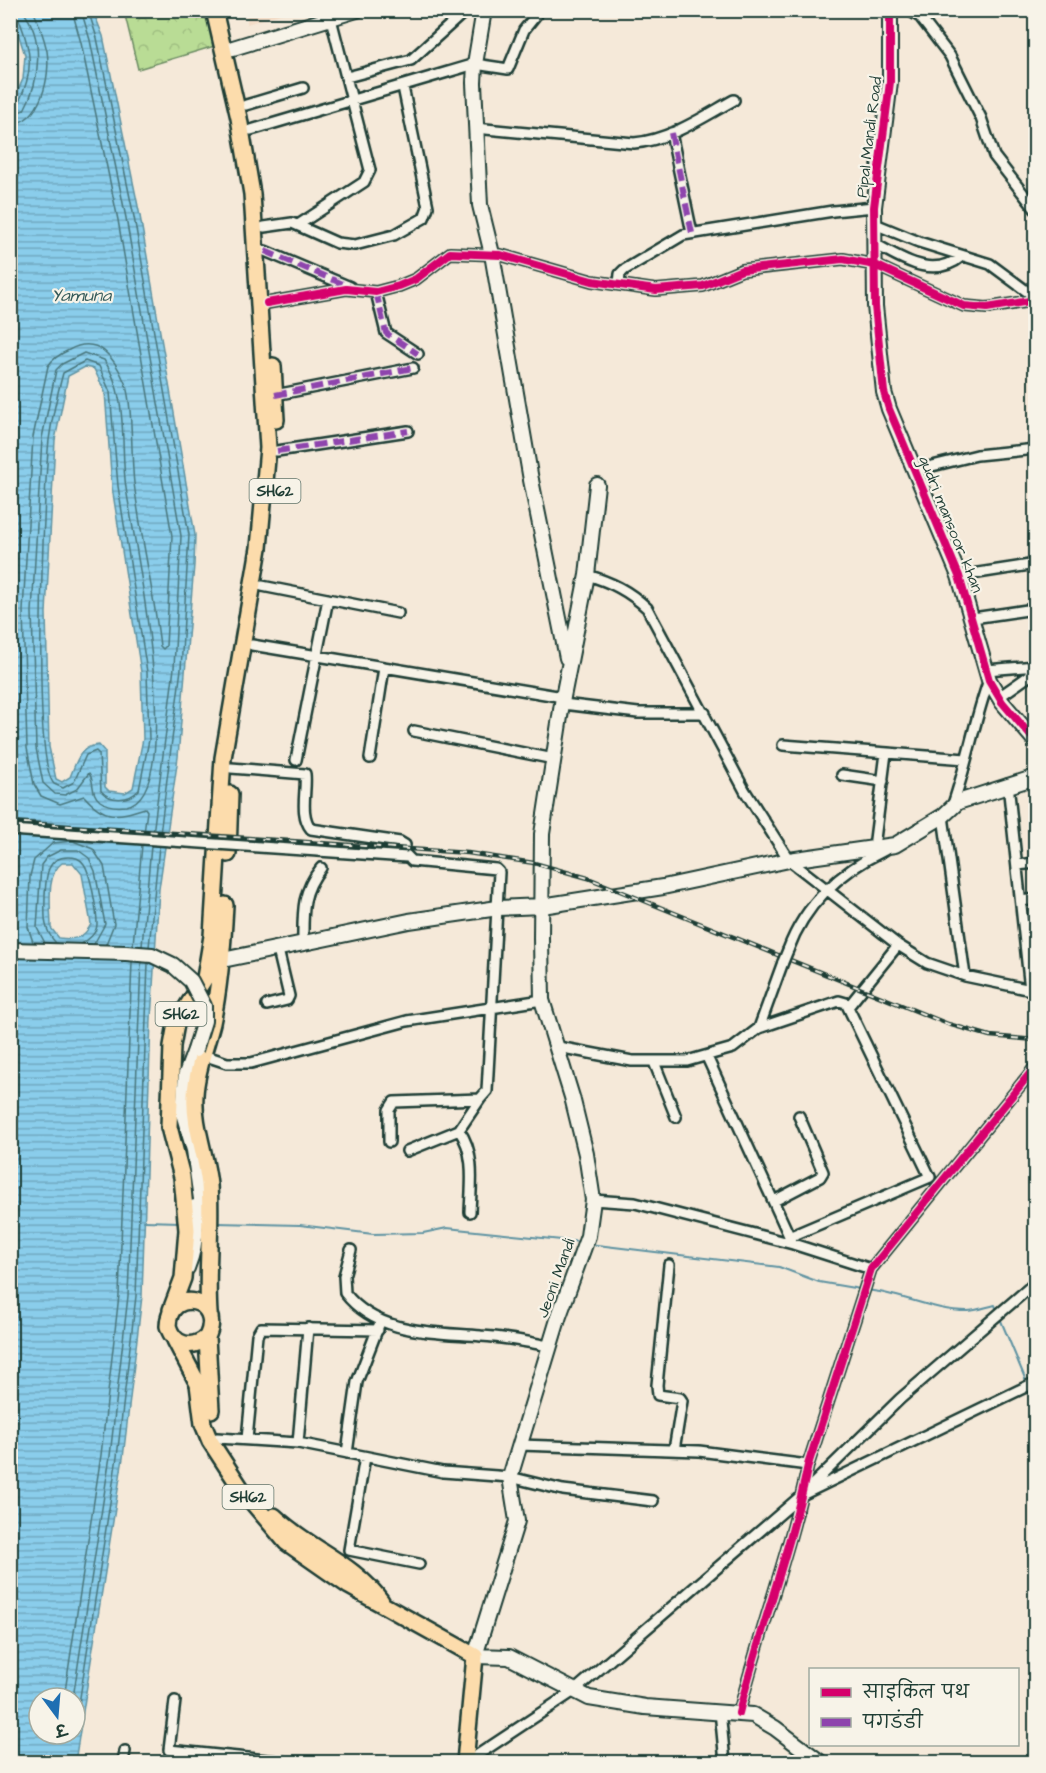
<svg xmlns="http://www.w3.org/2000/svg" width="1046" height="1773" viewBox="0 0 1046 1773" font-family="'Architects Daughter','Playpen Sans Deva',sans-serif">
<defs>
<pattern id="forest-crowns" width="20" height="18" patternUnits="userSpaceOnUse" patternTransform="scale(1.5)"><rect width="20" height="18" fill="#b9dc95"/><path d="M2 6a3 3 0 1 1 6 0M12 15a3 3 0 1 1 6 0" fill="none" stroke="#9fbe81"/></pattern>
<pattern id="water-rules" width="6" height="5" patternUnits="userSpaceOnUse" patternTransform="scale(1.5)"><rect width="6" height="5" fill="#8acdeb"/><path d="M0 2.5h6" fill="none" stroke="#70a8bf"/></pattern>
</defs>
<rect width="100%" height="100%" fill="#f5e9d9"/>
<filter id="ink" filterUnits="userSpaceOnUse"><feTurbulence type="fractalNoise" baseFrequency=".0167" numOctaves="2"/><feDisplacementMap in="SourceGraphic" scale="12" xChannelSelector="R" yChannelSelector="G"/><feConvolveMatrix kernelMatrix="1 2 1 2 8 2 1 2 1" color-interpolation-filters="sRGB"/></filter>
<g filter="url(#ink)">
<path fill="#f3ddc8" d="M247,11V10L290,11L247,24Z"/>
<path fill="url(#forest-crowns)" stroke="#6c8c64" stroke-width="1.5" d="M124,11H208L218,45L138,69Z"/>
<path fill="url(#water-rules)" stroke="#5f93a2" stroke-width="1.5" fill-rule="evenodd" d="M11,11H93L103,36L140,216L195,535L194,565L178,757L159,889L151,1019L142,1296L123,1458L75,1762H10V108L23,79L25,55ZM85,367L94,369L105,392L112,487L141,672L143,739L133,788L125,793L109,791L105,787V752L99,745C79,746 77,761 70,777L62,782L56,779L49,747L46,613L55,440L68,376ZM62,863H73L82,874L91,924C84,939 74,940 59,938L51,928C51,908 45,875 62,863ZM39,1698H75V1734H39Z"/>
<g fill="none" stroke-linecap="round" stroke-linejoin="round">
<path stroke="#4a777d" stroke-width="1.5" d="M72,10L81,43L118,220L172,536L166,646L163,649L160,646C154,592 141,538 134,483C131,457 133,405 125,383C115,358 98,334 69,350C60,354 53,358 48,366L33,437L23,611L27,748L34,784L41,796L60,804L84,796C105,820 117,817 145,808L147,811L144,833
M81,10L90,40L126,218L181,536L174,668L153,834
M88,10L97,38L134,217L189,535L181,669L160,834
M10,15L19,19C32,53 34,71 18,104L10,108
M10,115L24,110C40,81 45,38 22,10
M10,124C41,123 51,76 47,51C44,38 39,23 33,10
M84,353L104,360C129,396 120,447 126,488C133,535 189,795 126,806C118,807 107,806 100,801C90,793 95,782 89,773L77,789L65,795L55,794L43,783L36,748L32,612L42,438L56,370L62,364Z
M85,361L99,366L110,392L118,486L147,672L149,740L139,790C129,801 111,802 101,791L99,754L96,751L86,755L74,782L63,788L54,784C31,759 44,487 49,440C52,418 57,395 63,373Z
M33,942L28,927L30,876L34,860L53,843L73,841L93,849L104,866L114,924L106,944
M45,943L37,928L41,865L47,857L61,850H78L89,858L95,871L105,924L94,944
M56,943C42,928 45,914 45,895C46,878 46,857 68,857C75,857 80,858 84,864C91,874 97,912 97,924C97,933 88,941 80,944
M133,945L142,845
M142,946L151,846
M149,947L159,846
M64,1698L101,1455L119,1295L132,962
M73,1698L110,1456L128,1296L141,962
M75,1730L117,1457L136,1296L148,963"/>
<path stroke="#5f93a2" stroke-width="2" d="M144,1221L180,1222
M216,1223L300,1225L373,1234L423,1233L447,1228L581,1242
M589,1244L779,1267L819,1282L860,1289
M866,1290C900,1293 933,1311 967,1311C976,1311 986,1307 995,1305L997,1311
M999,1316L1027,1383
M1029,1388L1036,1405"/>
<g stroke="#1f3d34" stroke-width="14">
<path id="street" d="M909,10L920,17L950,56L981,118L994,156L1036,210
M347,77L411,60L462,14
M246,105L303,88
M475,128L634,143C670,140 703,117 734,100
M251,130L475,64L508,69L524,30L540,10
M671,133L692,233
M875,224L919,242L990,264L1036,298
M298,225L364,182L370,170L331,19
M264,227L292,223L337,243L355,245L394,235L424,218L428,207L403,87
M875,244C903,259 933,280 962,256
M265,251L350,287
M619,284L620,274L624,270L683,235L833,211L874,207
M376,292L386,333L418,354
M267,303L346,289L376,292L399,286L416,279L450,253L501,255L592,281L656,290L703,286L742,270L843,259L875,265L964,306L987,308L1036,300
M275,395L413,368
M277,451L408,431
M916,470L977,455L1036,449
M587,575C611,582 629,591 647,608L745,791L789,860L898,945L927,963L965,976L1036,991
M959,576L1036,564
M262,586L398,613
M973,618L1034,609
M252,645L563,697
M986,670L1036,666
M999,697L1036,671
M563,704L638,713H705
M414,731L554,759
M783,745L966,759
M370,758L384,668
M296,760L328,599
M231,768L305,774C307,791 299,814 311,829L400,842L405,845
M842,775L883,781
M1008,784L1030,990
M952,807C967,765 974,721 989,680
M943,816L965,976
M874,847L886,753
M1017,865L1036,863
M1021,901L1036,899
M303,944C303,913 301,893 321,868
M788,950C805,904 841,871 885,850
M267,1005L287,1000L289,996L278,950
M848,1007L898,945
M759,1028L783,962
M558,1047L632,1061H687L733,1048L759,1028L839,1001L846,1003L930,1177L789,1237
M203,1055L227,1063H251L407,1021L542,1000
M707,1057L791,1240
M654,1062L676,1117
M459,1130C476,1154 471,1184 470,1212
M389,1142V1110L394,1102L480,1099L487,1091L499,872L496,869L412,861L406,855
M407,1151L459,1130L480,1099
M593,1200L635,1203L793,1244L871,1269
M774,1201L820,1177L823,1172L799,1116
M351,1250L344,1276L345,1293C377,1335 435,1332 481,1336C504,1337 527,1342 549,1346
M669,1265L657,1385L658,1395L680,1398L682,1401L674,1450
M217,1438L298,1443L443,1472L510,1477L563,1490L653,1501
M247,1439L257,1335L261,1328L378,1330
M298,1443L308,1328
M519,1445L699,1451L808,1465
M347,1453L357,1382L379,1325
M365,1457L349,1550L419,1564
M808,1489L900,1399L1036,1282
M175,1701L169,1750L287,1762
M720,1711L725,1762
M739,1713C760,1629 791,1549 808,1465L871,1269L1036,1066
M465,1758H473L574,1691L802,1495L1036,1382
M123,1762L125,1751"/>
</g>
<g stroke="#1f3d34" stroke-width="18">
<path id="secondary" d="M484,10L475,64L474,83L480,205L492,254L531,480L567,658
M890,10V82L874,207L875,306L884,392L889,409L959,576L989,680L1002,702L1036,742
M233,48L357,10
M597,485L587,575L563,697L542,834L541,938L542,1000L572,1097L586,1154L593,1200L588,1236L559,1316L510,1477L517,1521L475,1656L509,1657L589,1698L645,1707L753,1715L775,1728L820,1762
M213,962L409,921L498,908L542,906L663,887L789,860L895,845L943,816L958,802L1036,777
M195,1050L186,1074L183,1113L194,1150L204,1220
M187,1268C195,1249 197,1227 195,1207"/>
</g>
<g stroke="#1f3d34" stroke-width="20">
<path id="primary" d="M273,366L276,420
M228,854L230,794
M171,1310L183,1278L187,1230L182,1177L169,1127L172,1046L176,1024L205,978L212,936L223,758L259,548L268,448L252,194L239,118L214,10
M209,1313C206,1270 212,1228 209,1185C206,1154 193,1125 195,1095C196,1071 206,1047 212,1023C220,985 223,945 225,905
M207,1337C192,1350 174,1346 168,1326C169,1286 225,1298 207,1337L211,1410
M175,1340L198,1384L203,1424L210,1441L242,1490L286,1542L349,1586L475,1656L465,1762
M274,1516C307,1548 354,1563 381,1601"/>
</g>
<use href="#street" stroke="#f7f3e8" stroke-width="9"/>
<use href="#secondary" stroke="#f7f3e8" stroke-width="14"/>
<use href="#primary" stroke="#fcdcac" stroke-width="15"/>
<g stroke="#1f3d34" stroke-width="4.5">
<path id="rail" d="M10,822L468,853L534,863L588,878L948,1024L990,1036L1036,1040"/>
</g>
<use href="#rail" stroke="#f7f3e8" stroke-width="2" stroke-dasharray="7" stroke-linecap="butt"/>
<g stroke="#1f3d34" stroke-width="14" stroke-linecap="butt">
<path id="street-bridge" d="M10,830L407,857
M783,962L788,950"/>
</g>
<g stroke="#1f3d34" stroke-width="18" stroke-linecap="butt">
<path id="secondary-bridge" d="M10,950L126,953L152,955L173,965L191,981L204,1006V1021L195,1050"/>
</g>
<use href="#street-bridge" stroke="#f7f3e8" stroke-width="9"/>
<use href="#secondary-bridge" stroke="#f7f3e8" stroke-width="14"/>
<path stroke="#8e44ad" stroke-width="6" stroke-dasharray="12 6" stroke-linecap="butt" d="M671,133L692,233
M265,251L350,287
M376,292L386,333L418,354
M275,395L413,368
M277,451L408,431"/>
<g stroke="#f7f3e8" stroke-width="11">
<path id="cycleway" d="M890,10V82L874,207L875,306L884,392L889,409L959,576L989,680L1002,702L1036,742
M267,303L346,289L376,292L399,286L416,279L450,253L501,255L592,281L656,290L703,286L742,270L843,259L875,265L964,306L987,308L1036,300
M739,1713C760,1629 791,1549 808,1465L871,1269L1036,1066"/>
</g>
<use href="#cycleway" stroke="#d6006c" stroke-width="8"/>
</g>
</g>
<g text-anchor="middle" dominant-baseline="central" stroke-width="4.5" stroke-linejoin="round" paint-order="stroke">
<g fill="#f7f3e8" stroke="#60746a" stroke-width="1.5">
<rect x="249.5" y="479" width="51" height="24" rx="4.5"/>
<rect x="155.5" y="1002" width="51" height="24" rx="4.5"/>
<rect x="222.5" y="1485" width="51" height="24" rx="4.5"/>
</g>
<g font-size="15" font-weight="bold" fill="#1f3d34">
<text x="275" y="491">SH62</text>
<text x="181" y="1014">SH62</text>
<text x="248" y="1497">SH62</text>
</g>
<g font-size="16" fill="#1f3d34" stroke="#f7f3e8">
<text transform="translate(869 137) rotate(-83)">Pipal Mandi Road</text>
<text transform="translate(951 524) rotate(68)">gudri mansoor khan</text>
<text transform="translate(556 1278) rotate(-70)">Jeoni Mandi</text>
</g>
<g font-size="18" font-style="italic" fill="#345a59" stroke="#f7f3e8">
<text x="81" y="295">Yamuna</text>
</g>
</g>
<rect width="1046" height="1773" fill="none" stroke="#f7f3e8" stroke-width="36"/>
<rect x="18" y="18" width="1010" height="1737" fill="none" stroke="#1f3d34" stroke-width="2" filter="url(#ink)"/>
<rect x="809" y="1668" width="210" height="78" fill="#f7f3e8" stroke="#a1aaa0" stroke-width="1.5"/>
<rect x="821" y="1688" width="30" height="9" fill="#d6006c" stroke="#a1aaa0" stroke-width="1.5"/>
<text x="863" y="1698" font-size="18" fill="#1f3d34">साइकिल पथ</text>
<rect x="821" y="1718" width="30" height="9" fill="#8e44ad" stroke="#a1aaa0" stroke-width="1.5"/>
<text x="863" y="1728" font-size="18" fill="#1f3d34">पगडंडी</text>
<g transform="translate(57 1716) rotate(164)"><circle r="28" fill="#f7f3e8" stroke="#a1aaa0" stroke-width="1.5"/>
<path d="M0-4.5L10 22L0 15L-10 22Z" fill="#1f6fb2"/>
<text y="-9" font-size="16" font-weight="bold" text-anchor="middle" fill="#1f3d34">उ</text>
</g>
</svg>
